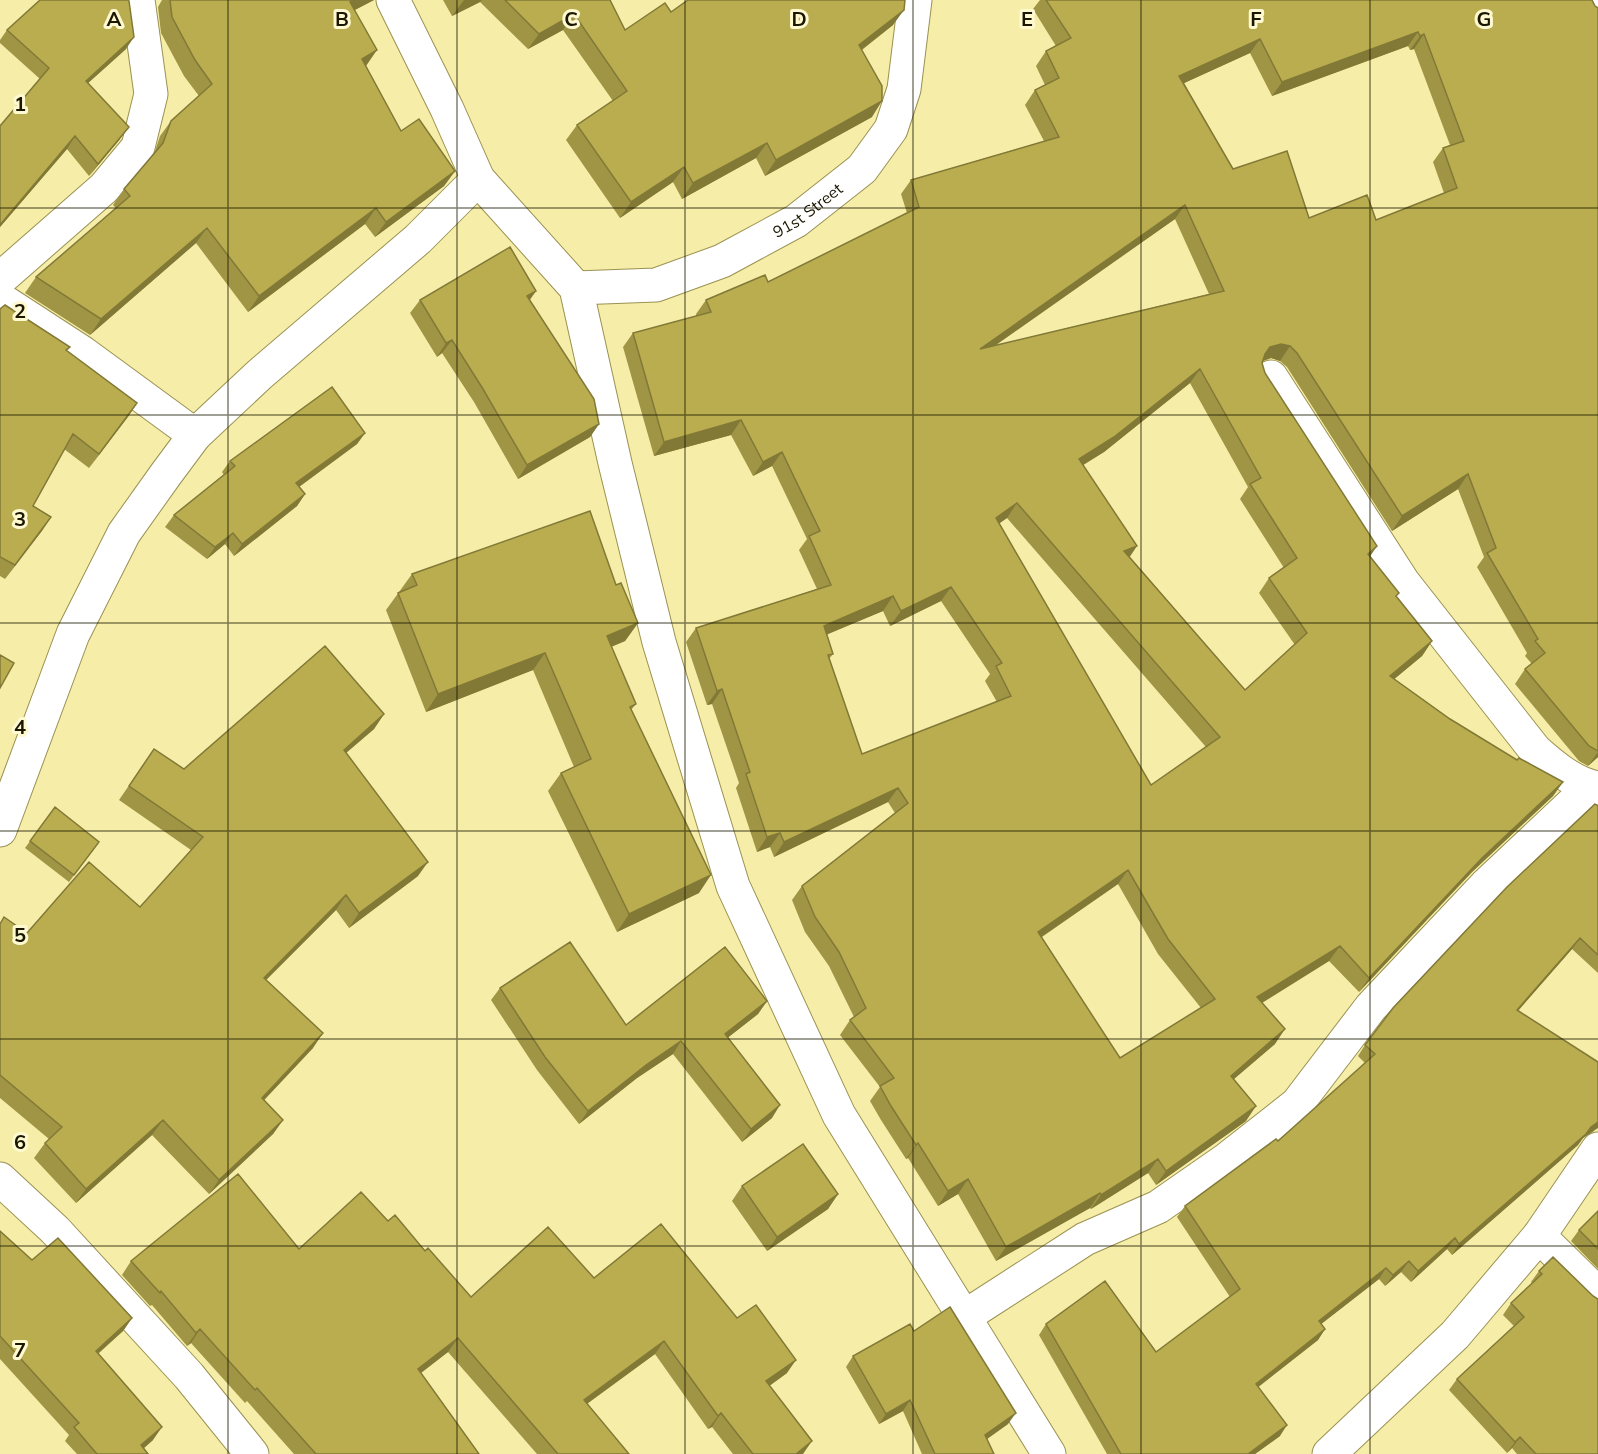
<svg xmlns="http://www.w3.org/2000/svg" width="1598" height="1454" viewBox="0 0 1598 1454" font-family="Mulish,sans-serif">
<rect width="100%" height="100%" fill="#f6eda9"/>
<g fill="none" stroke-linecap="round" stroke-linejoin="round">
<g stroke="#9a9251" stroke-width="35">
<g id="street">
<path d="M393,0L447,109L478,179L576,288L615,463L659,642L733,886L839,1115L1049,1454"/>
<path d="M1596,0L1598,7"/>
<path d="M0,279L104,188L138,147L151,94L138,0"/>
<path id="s1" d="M576,288L656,285L722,261L796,221L862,169L891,129L904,89L915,0"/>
<path d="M0,299L83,353L195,435"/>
<path d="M1271,377L1403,582L1535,750C1553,766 1574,784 1598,788"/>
<path d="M0,830L73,634L124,533L166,474L195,435L259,375L418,239L478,179"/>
<path d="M0,1179L55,1230L189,1376L252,1454"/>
<path d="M1539,1236L1598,1294"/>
<path d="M964,1317L1085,1239L1158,1207L1227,1159L1297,1104L1371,1007L1486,885L1590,787"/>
<path d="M1329,1454L1455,1335L1539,1236L1598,1149"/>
</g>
</g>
<use href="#street" stroke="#fff" stroke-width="33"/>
</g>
<path fill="#a09544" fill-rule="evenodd" d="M162,0H374L355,10L366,66L401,131L455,171L444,186L375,237L365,224L248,312L196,243L90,335L25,293L36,277L116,208L113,205L124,189L154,154L160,136L171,121L199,96L184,76L161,33L158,7Z
M443,0H610L625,30L671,12L893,25L862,50L872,117L765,176L756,158L682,199L673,182L620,218L566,140L577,125L613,101L563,30L528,49L480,2L452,16Z
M1040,0H1592L1595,6L1598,8V757L1588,766L1579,761L1515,684L1525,669L1532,664L1525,656L1527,653L1477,567L1484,557L1458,489L1392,531L1287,367L1280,361L1271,358L1263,361L1262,363L1265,373L1370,556L1397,597L1432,641L1422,656L1394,679L1450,719L1517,760L1563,782L1553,796L1472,872L1359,992L1329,961L1262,1003L1275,1044L1234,1079L1246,1121L1156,1185L1148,1173L1091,1209L1090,1208L996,1261L958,1194L938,1206L908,1158L906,1159L881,1120L870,1101L880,1087L840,1035L850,1020L854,1017L829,966L805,932L792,900L802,886L895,813L888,802L774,857L770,847L757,852L736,788L739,783L712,704L707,705L686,642L696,628L817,589L799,550L807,539L772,466L753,476L731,435L654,456L623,347L633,333L696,316V314L706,300L768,282L907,213L901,194L911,180L1044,141L1025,105L1035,90L1045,85L1036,66L1046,51L1056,46L1033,9ZM1408,46L1410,50L1414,49L1450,145L1443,148L1433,162L1444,193L1376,220L1309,218L1233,169L1184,83L1250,53L1272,96ZM1175,219L1209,294L996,345ZM1190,383L1248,487L1240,499L1284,568L1269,578L1259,593L1295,645L1245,690L1130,557L1082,465L1104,452ZM1007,518L1206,747L1151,785L999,523ZM941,601L990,674L985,681L997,702L862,754L829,659L833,654L827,634L883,611L890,626ZM1118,884L1158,954L1201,1008L1120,1058L1042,937Z
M7,30L126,49L88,83L120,139L89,176L67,149L0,227V126L40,79L0,43V40Z
M536,291L530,300L599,424L590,437L518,479L474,402L442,353L437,357L410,313L420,300Z
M0,309L70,347L67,351L137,403L89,468L64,449L33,506L51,517L5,579L0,576Z
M365,433L357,444L299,487L305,494L297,506L234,556L225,544L207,559L165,527L174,515L224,475L222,472L230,461Z
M412,574L616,585L638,623L625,641L611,647L636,704L631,710L699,893L617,932L548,791L561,773L574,767L533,670L426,712L386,610Z
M384,714L374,729L346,753L418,876L349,928L336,910L266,980L313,1048L264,1100L283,1120L273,1134L209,1194L152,1135L76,1203L34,1158L45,1143L49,1139L0,1098V924L27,933L140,907L191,850L119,800L154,749L184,769Z
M1598,806V973L1572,949L1518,1011L1594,1131L1583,1138L1578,1145L1452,1255L1447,1249L1411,1282L1401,1272L1385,1286L1379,1279L1321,1324L1325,1329L1318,1340L1258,1387L1280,1436L1255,1454H1107L1039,1335L1046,1324L1156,1352L1230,1297L1177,1217L1185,1206L1278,1141L1365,1063L1358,1056L1365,1045Z
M55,807L99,842L69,882L25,848Z
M500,988L626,1025L767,1001L758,1014L727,1038L772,1118L742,1142L673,1054L637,1078L579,1124L537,1070L491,1000Z
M742,1186L838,1194L828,1209L767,1251L732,1201Z
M1598,1211V1269L1571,1241L1579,1230Z
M388,1221L425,1251L471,1297L594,1278L737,1318L787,1373L769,1386L803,1454H733L712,1427L708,1429L655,1354L587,1404L629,1454H537L448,1352L421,1373L479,1454H294L247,1401L245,1403L191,1343L187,1346L152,1305L150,1306L122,1275L131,1261L299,1249Z
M0,1231L32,1260L132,1318L123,1331L98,1354L153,1440L144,1448L149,1454H77L65,1441L69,1435L0,1359Z
M1553,1257L1598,1454H1517L1512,1448L1507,1453L1449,1390L1457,1379L1514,1326L1503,1315L1511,1303L1532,1283L1531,1282L1539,1271Z
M914,1331L1008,1424L987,1439L994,1454H922L903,1411L879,1424L846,1367L853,1356Z"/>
<path fill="#827937" d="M355,0H374L339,18L350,2Z
M464,0H482L480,2L452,16Z
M904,10L893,25L848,60L859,45Z
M574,14L563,30L528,49L539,34Z
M1418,32L1408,46L1272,96L1282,82Z
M1424,34L1414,49L1410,50L1420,36Z
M134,37L126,49L77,93L86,81Z
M1260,39L1250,53L1169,90L1179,76Z
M377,50L366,66L351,75L362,59Z
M882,101L872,117L765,176L776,160Z
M129,127L120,139L89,176L98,164Z
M75,136L67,149L0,227V225Z
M767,143L756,158L682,199L693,183Z
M684,167L673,182L620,218L631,202Z
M455,171L444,186L375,237L386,222Z
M1185,205L1175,219L970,363L980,349Z
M376,208L365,224L248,312L259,296Z
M207,228L196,243L90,335L101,319Z
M536,291L526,304L527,296Z
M452,340L442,353L437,357L446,343Z
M1281,344L1290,346L1280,361L1271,358L1260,362L1265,354L1270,347Z
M1200,369L1190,383L1104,452L1069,474L1079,459Z
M137,403L128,417L89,468L99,454Z
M741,420L731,435L654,456L664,442Z
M599,424L590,437L518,479L527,465Z
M365,433L357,444L288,495L296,483Z
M782,452L772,466L753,476L763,462Z
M1468,474L1458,489L1392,531L1402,516Z
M305,494L297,506L234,556L242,544Z
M1017,503L1007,518L986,533L996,518Z
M51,517L42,531L5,579L15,565Z
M233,533L225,544L207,559L215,547Z
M1137,546L1127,561L1124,551Z
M1377,546L1367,561L1368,554Z
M951,587L941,601L890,626L901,611Z
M893,596L883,611L814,640L824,626Z
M638,623L625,641L594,654L607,636Z
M1432,641L1422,656L1380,691L1390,676Z
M545,653L533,670L426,712L438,694Z
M722,689L712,704L707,705L717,691Z
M384,714L374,729L333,764L344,750Z
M1598,752V757L1588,766Z
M1563,782L1553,796L1472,872L1359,992L1369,978L1482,858Z
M898,788L888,802L774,857L784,842Z
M780,833L770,847L757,852L767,837Z
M428,862L418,876L349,928L359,913Z
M1128,870L1118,884L1028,946L1038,932Z
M711,875L699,893L617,932L629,914Z
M346,895L336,910L254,992L264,978Z
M1580,938L1572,949L1509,1021L1517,1010Z
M1340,946L1329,961L1247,1012L1257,997Z
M767,1001L758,1014L716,1047L725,1034Z
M1285,1029L1275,1044L1221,1090L1231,1076Z
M323,1033L313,1048L252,1113L262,1098Z
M681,1041L673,1054L637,1078L579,1124L588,1111L646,1065Z
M780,1105L772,1118L742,1142L751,1129Z
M1256,1106L1246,1121L1156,1185L1166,1171Z
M163,1120L152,1135L76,1203L86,1189Z
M283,1120L273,1134L209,1194L219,1180Z
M1598,1122V1128L1583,1138L1578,1145L1452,1255L1459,1244L1591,1127Z
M918,1143L908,1158L906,1159L916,1145Z
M1158,1159L1148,1173L1091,1209L1101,1195Z
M968,1179L958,1194L938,1206L948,1191Z
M1100,1193L1090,1208L996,1261L1006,1247Z
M838,1194L828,1209L767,1251L777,1237Z
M1455,1238L1447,1249L1411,1282L1418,1271Z
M1409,1261L1401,1272L1385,1286L1393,1275Z
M1386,1268L1379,1279L1311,1332L1319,1321Z
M132,1318L123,1331L86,1364L96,1351Z
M200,1329L191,1343L187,1346L196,1333Z
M1325,1329L1318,1340L1248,1395L1256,1384Z
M458,1338L448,1352L409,1382L418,1369Z
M664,1341L655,1354L574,1413L584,1400Z
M796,1360L787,1373L757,1395L766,1381Z
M910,1400L903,1411L879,1424L886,1414Z
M721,1413L712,1427L708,1429L718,1416Z
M1016,1413L1008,1424L977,1446L985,1435Z
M1287,1425L1280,1436L1255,1454H1248Z
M162,1427L153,1440L137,1454L141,1445Z
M1520,1437L1512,1448L1507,1453L1515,1442Z
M812,1441L803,1454H796Z"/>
<path fill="#baad4f" stroke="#827937" stroke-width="1.5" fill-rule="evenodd" d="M40,0H128L129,1L134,37L86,81L129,127L98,164L75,136L0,225V126L49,68L7,30Z
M170,0H355L350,2L377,50L362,59L401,131L419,119L455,171L386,222L376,208L259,296L207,228L101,319L36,277L130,196L124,189L163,143L171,121L212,84L195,60L172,17Z
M505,0H610L625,30L665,3L671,12L688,0H905L904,10L859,45L882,86V101L776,160L767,143L693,183L684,167L631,202L577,125L627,91L574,14L539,34Z
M1046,0H1592L1595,6L1598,8V751L1589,746L1525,669L1545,653L1535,641L1538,639L1487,553L1496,548L1468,474L1402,516L1297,353L1290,346L1281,344L1270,347L1265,354L1262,363L1265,373L1377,546L1368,554L1399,593L1396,596L1432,641L1390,676L1450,719L1517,760L1519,758L1563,782L1482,858L1369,978L1340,946L1257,997L1285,1029L1231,1076L1256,1106L1166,1171L1158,1159L1101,1195L1100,1193L1006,1247L968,1179L948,1191L918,1143L916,1145L891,1106L880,1086L894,1078L850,1020L866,1008L839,952L815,917L802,886L908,803L898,788L784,842L780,833L767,837L746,774L750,772L722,689L717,691L696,628L831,585L809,536L820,531L782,452L763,462L741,420L664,442L633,333L711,312L706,300L765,275L768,282L919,207L911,180L1059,137L1035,90L1059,78L1046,51L1071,38ZM1418,32L1420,36L1424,34L1464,141L1443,148L1457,188L1376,220L1367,195L1309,218L1287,151L1233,169L1179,76L1260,39L1282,82ZM1185,205L1224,291L980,349ZM1200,369L1261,478L1250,484L1297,558L1269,578L1307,633L1245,690L1124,551L1137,546L1079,459L1114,437ZM1017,503L1220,737L1151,785L996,518ZM951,587L1002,663L996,666L1011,696L862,754L828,655L833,654L824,626L893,596L901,611ZM1128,870L1168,939L1215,999L1120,1058L1038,932Z
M510,247L536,291L527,296L594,399L599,424L527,465L483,389L452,340L446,343L420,300Z
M5,305L70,347L66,350L137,403L99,454L73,434L33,506L51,517L15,565L0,557V309Z
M332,387L365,433L296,483L305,494L242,544L233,533L215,547L174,515L235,466L230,461Z
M590,511L616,585L621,583L638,623L607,636L636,704L630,707L711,875L629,914L561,773L591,759L545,653L438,694L398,593L417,585L412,574Z
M325,646L384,714L344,750L428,862L359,913L346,895L264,978L323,1033L262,1098L283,1120L219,1180L163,1120L86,1189L45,1143L62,1127L0,1075V924L4,917L27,933L89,862L140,907L203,837L129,786L154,749L184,769Z
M0,655L14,663L0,688Z
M1595,804L1598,806V955L1580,938L1517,1010L1598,1062V1122L1591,1127L1586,1134L1459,1244L1455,1238L1418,1271L1409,1261L1393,1275L1386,1268L1319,1321L1325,1329L1256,1384L1287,1425L1248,1454H1121L1046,1324L1105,1281L1156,1352L1240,1289L1185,1206L1276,1139L1278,1141L1375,1054L1365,1045L1393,1008L1507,887Z
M55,807L99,842L74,875L30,841Z
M570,942L626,1025L725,947L767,1001L725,1034L780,1105L751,1129L681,1041L646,1065L588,1111L545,1057L500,988Z
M803,1144L838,1194L777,1237L742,1186Z
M238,1174L299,1249L361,1192L388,1221L395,1215L425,1251L428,1248L471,1297L548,1227L594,1278L661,1224L737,1318L756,1305L796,1360L766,1381L812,1441L796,1454H753L721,1413L718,1416L664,1341L584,1400L629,1454H558L458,1338L418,1369L479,1454H316L257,1388L255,1390L200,1329L196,1333L161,1291L160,1293L131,1261Z
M1598,1211V1249L1579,1230Z
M0,1231L32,1260L58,1238L132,1318L96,1351L162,1427L141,1445L148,1454H97L74,1427L79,1423L0,1336Z
M1553,1257L1593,1296L1598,1299V1454H1536L1520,1437L1515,1442L1457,1379L1524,1317L1511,1303L1542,1274L1539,1271Z
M950,1307L1016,1413L985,1435L994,1454H935L910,1400L886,1414L853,1356L910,1324L914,1331Z"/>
<path fill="none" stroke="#1a1600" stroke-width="1.5" stroke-opacity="0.55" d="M228,0V1454M457,0V1454M685,0V1454M913,0V1454M1141,0V1454M1370,0V1454M0,208H1598M0,415H1598M0,623H1598M0,831H1598M0,1039H1598M0,1246H1598"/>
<g text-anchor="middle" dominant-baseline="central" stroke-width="6" stroke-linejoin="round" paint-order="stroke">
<g font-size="16" fill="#1a1600" stroke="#fef9d1">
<text stroke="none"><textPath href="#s1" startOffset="250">91st Street</textPath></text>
</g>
</g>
<g font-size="20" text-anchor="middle" font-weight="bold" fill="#1a1600" stroke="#fef9d1" stroke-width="6" stroke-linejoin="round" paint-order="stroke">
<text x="114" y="26">A</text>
<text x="342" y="26">B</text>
<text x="571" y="26">C</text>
<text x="799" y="26">D</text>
<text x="1027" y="26">E</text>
<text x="1256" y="26">F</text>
<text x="1484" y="26">G</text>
<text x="20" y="111">1</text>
<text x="20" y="318">2</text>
<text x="20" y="526">3</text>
<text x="20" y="734">4</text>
<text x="20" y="942">5</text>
<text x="20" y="1149">6</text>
<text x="20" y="1357">7</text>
</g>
</svg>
